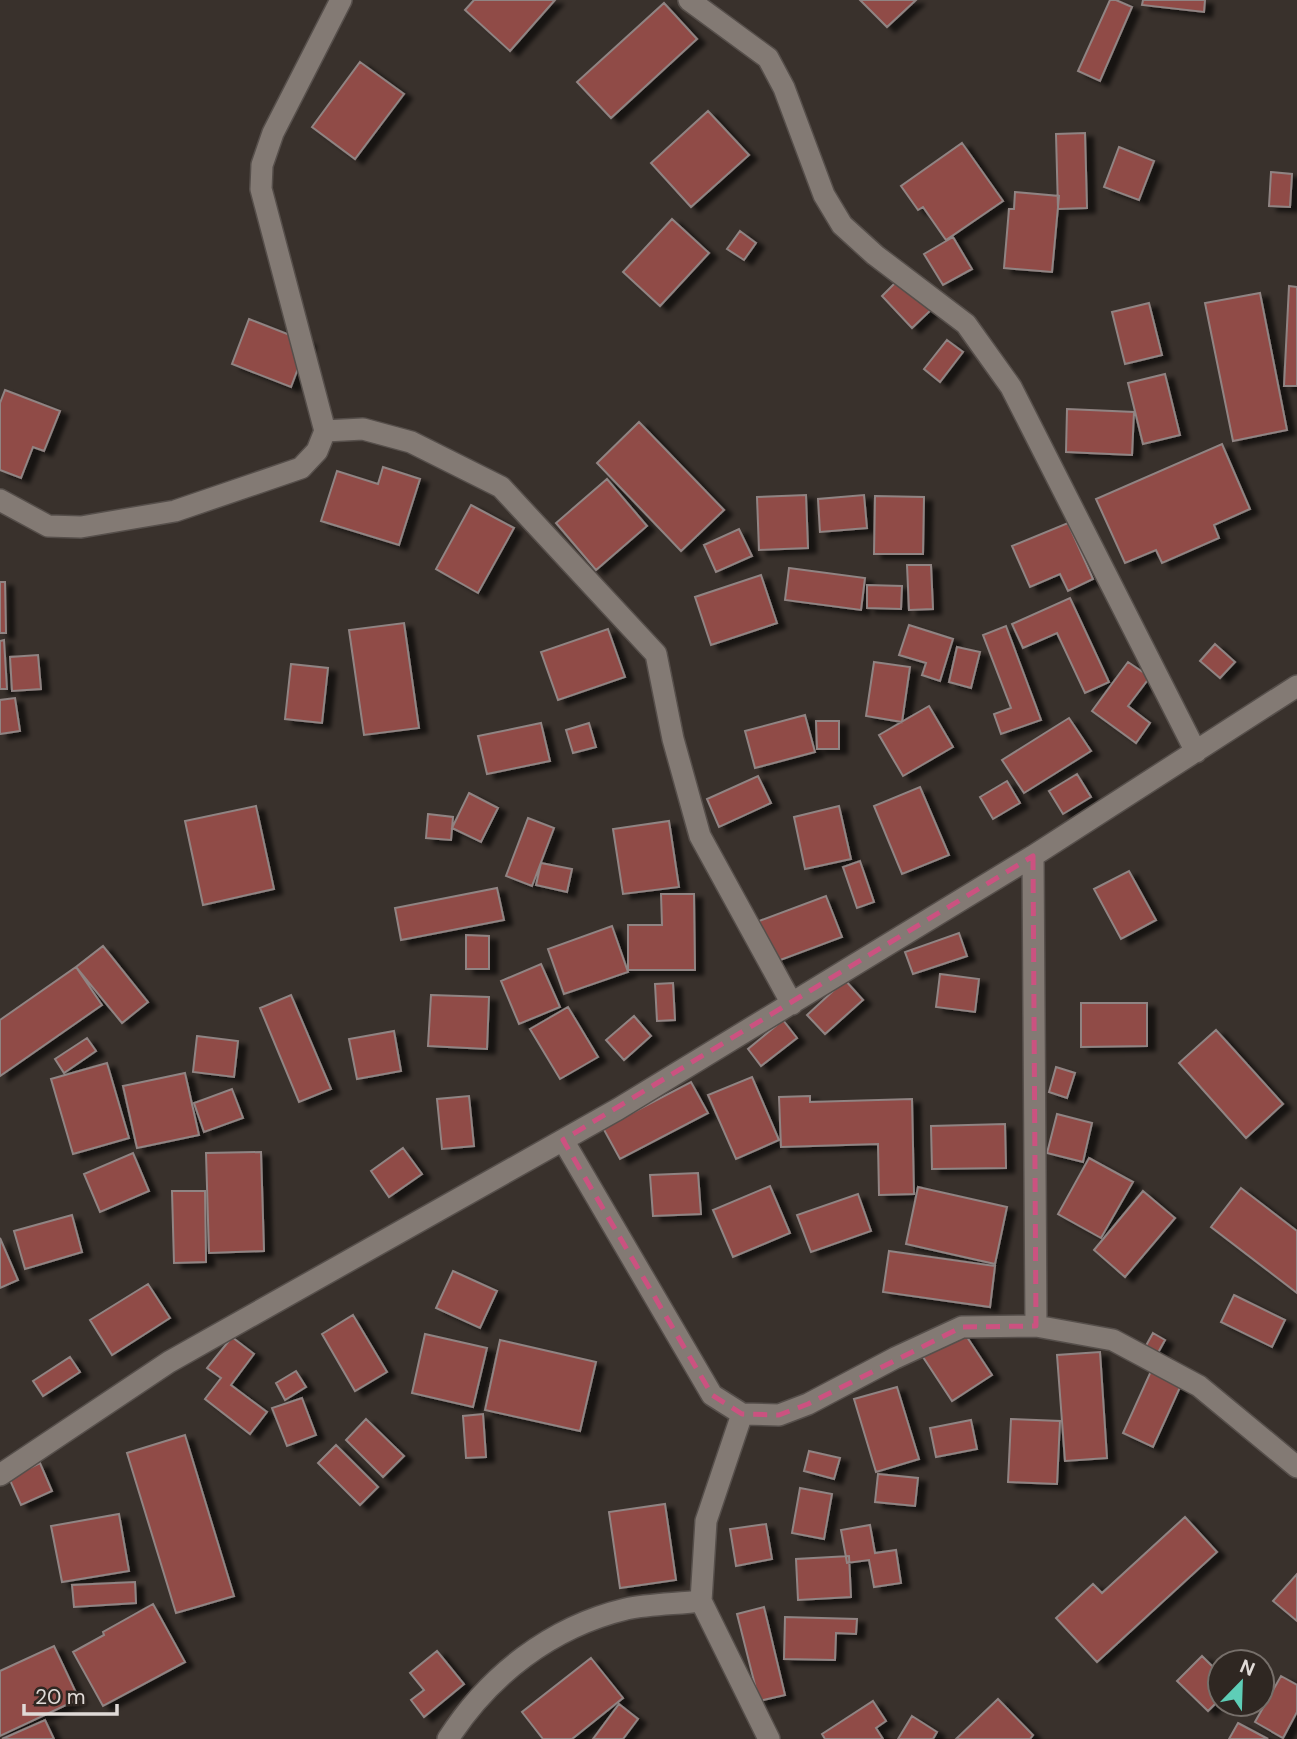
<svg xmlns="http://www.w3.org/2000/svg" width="1297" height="1739" viewBox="0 0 1297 1739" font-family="'DM Sans',sans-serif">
<defs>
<filter id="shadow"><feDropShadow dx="8" dy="4.5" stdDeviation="2" flood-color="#0009"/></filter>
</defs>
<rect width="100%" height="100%" fill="#39312c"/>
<path fill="#904b47" stroke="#908483" stroke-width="2" filter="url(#shadow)" d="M474,0H555L510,51L465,10Z
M860,0H916L887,27Z
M1110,0H1116L1132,7L1100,81L1078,71Z
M1143,0H1205L1204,12L1142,5Z
M664,3L697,39L611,118L577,82Z
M360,62L404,94L355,159L312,127Z
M708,111L749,155L691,207L651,163Z
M1085,133L1087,208L1058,209L1056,134Z
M962,143L1003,201L946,240L923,207L918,210L901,186Z
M1119,147L1154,161L1139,200L1104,187Z
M1271,172L1292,174L1290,207L1269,206Z
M1015,192L1059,196L1052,272L1004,268L1009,209H1014Z
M672,219L709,253L660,306L623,272Z
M740,231L756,243L744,260L727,249Z
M953,237L972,269L943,285L924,254Z
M901,277L932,309L912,328L882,296Z
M1289,286L1297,287V386H1284Z
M1260,293L1287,430L1233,441L1205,303Z
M1149,303L1162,355L1125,364L1112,312Z
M249,319L308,342L291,387L232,364Z
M947,340L963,352L940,382L924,369Z
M1165,374L1180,435L1143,444L1128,383Z
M5,390L60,411L44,451L33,447L21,478L0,470V403Z
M1067,409L1134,412L1132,455L1066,452Z
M639,422L724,510L681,551L597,463Z
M1222,444L1250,509L1214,525L1219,538L1162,563L1156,550L1125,563L1096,499Z
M383,467L420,479L399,545L321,521L337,471L378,484Z
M607,479L647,526L596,570L556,523Z
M806,495L808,548L759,550L757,497Z
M864,495L867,528L820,532L818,499Z
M875,496L924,497L923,554H874Z
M471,505L514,528L478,593L436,569Z
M1068,523L1093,579L1068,591L1060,574L1030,587L1012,546Z
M739,529L752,556L716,572L704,545Z
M907,565H931L933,609L909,610Z
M789,568L865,578L861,610L785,600Z
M761,575L777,623L711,645L695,597Z
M0,582H5L6,633H0Z
M867,585L902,586L901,609L867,608Z
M1070,598L1109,682L1085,693L1057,633L1023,648L1012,624Z
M404,623L419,728L364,735L349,630Z
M909,625L953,639L940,681L922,675L926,663L899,655Z
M1006,626L1041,720L1001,734L994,714L1011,708L983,635Z
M608,629L625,677L558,700L541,652Z
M4,640L7,689H0V641Z
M1215,644L1235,662L1220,678L1200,661Z
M957,647L980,652L971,688L949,682Z
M38,655L41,689L12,691L10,657Z
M874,662L910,667L902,722L866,716Z
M1128,662L1150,677L1128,706L1150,723L1136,743L1092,711Z
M291,664L328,668L322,723L285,719Z
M15,698L20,731L0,734V700Z
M929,706L953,747L903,776L879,735Z
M805,715L815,752L755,768L745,731Z
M1069,718L1091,751L1024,793L1002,760Z
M816,721H839V749H817Z
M541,723L550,761L487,774L478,736Z
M589,723L596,747L573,753L566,730Z
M1077,774L1091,797L1063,814L1049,791Z
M758,776L771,803L719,827L707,799Z
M1007,781L1020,803L993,819L980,797Z
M920,787L949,855L902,874L874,806Z
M469,793L498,808L481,842L452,828Z
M256,806L274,889L203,905L185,821Z
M839,806L851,859L805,869L794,817Z
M428,814L453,817L451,840L426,838Z
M528,818L554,828L532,886L506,876Z
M669,821L679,887L623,894L613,829Z
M860,861L874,902L857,908L843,867Z
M541,863L572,869L567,892L536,885Z
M1129,871L1156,920L1121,939L1094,889Z
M497,888L504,920L401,940L395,908Z
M661,894H694L695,970H628V925H662Z
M826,896L842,937L775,962L759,921Z
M612,926L628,972L564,994L548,949Z
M959,933L967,956L913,974L905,952Z
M466,935L489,936V969H466Z
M103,946L148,1002L122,1023L76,967Z
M541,964L560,1007L519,1024L501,981Z
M76,967L102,1005L0,1076V1020Z
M940,974L979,979L975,1012L936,1007Z
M845,980L863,1000L825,1034L807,1015Z
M673,983L675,1020L657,1021L655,984Z
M291,995L331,1089L299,1102L260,1008Z
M431,995L489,997L487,1049L428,1046Z
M1081,1003H1147V1046L1081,1047Z
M568,1007L598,1057L560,1079L530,1029Z
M634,1016L651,1036L624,1060L606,1040Z
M783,1020L797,1038L761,1066L748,1049Z
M1216,1030L1283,1104L1246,1138L1179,1063Z
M394,1031L401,1071L357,1079L349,1039Z
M197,1036L238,1041L234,1077L193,1072Z
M87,1038L96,1051L64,1073L55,1059Z
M107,1063L129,1138L73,1154L51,1079Z
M1056,1067L1075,1073L1067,1098L1049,1092Z
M185,1073L199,1135L137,1148L123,1086Z
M752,1077L779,1140L736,1159L708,1095Z
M691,1082L708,1113L620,1159L603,1128Z
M232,1089L243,1118L204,1132L194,1103Z
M469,1096L474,1146L442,1149L437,1099Z
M810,1096V1102L912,1099L914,1194L879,1195L878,1144L781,1147L779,1097Z
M1057,1114L1092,1123L1083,1162L1047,1153Z
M1005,1124L1006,1168L932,1169L931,1126Z
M403,1148L422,1174L389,1197L371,1171Z
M261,1152L264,1251L209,1253L206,1153Z
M133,1153L149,1191L100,1212L84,1174Z
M1089,1158L1133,1182L1101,1238L1058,1214Z
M698,1173L701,1214L653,1216L650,1175Z
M770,1186L790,1233L733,1257L713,1210Z
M918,1187L1007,1207L995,1264L906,1244Z
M1241,1188L1297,1231V1293L1211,1227Z
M172,1191H205L206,1262L174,1263Z
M1143,1191L1175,1218L1125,1277L1094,1250Z
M858,1194L871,1231L811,1252L797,1215Z
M72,1215L82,1252L25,1269L14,1231Z
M0,1238L18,1280L0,1288Z
M889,1251L995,1266L990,1307L883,1292Z
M453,1271L497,1291L480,1328L436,1308Z
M148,1284L170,1318L112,1355L90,1320Z
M1234,1295L1285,1320L1272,1347L1221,1322Z
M353,1315L387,1372L355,1391L322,1334Z
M963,1331L992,1375L952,1401L923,1357Z
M1153,1333L1165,1340L1154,1360L1142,1353Z
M425,1334L487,1348L473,1407L412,1393Z
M232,1337L254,1354L231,1385L267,1412L250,1434L205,1399L221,1378L207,1368Z
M500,1340L596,1362L580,1431L485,1410Z
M1100,1352L1107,1458L1065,1461L1057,1355Z
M70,1357L80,1372L43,1396L33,1381Z
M1156,1360L1186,1374L1153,1447L1123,1433Z
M296,1371L306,1387L285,1400L276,1383Z
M897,1387L919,1459L876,1472L854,1399Z
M302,1398L316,1435L287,1446L272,1408Z
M483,1414L486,1457L466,1458L463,1416Z
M366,1419L404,1456L383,1477L346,1440Z
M1011,1419L1060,1421L1057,1484L1008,1482Z
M971,1420L977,1449L936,1457L930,1428Z
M185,1435L234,1596L176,1613L127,1453Z
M336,1445L378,1487L360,1505L318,1463Z
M809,1451L840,1458L834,1479L804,1471Z
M40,1463L52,1491L21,1505L9,1478Z
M878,1474L918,1478L915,1506L875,1502Z
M800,1488L832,1494L824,1539L792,1533Z
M665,1504L676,1580L620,1588L609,1512Z
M119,1514L129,1571L62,1582L51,1526Z
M1185,1517L1217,1552L1097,1662L1056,1618L1093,1584L1102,1593Z
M766,1524L772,1559L736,1566L730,1529Z
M870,1525L875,1553L896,1550L901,1583L874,1587L869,1560L847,1563L841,1530Z
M849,1556L851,1597L798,1600L796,1559Z
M1297,1574V1621L1273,1601Z
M135,1582L136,1603L74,1607L72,1585Z
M153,1604L185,1662L103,1706L73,1652L104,1635L103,1632Z
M764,1607L785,1695L759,1701L737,1614Z
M785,1617L857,1619L856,1634L836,1633L835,1660L784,1659Z
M54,1646L79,1699L0,1736V1671Z
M437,1651L464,1684L424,1717L411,1700L424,1690L410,1673Z
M1202,1656L1220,1674V1699L1208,1711L1177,1681Z
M591,1658L623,1698L572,1739H543L522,1712Z
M1281,1676L1297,1685V1712L1283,1738L1255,1722Z
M998,1699L1033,1735L1030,1739H956Z
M873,1701L886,1721L876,1728L883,1739H825L822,1734Z
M619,1704L638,1719L623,1739H593Z
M912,1716L937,1732L933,1739H898Z
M45,1720L54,1739H2Z
M1238,1723L1268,1739H1229Z"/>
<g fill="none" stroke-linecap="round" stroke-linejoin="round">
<g stroke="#564f4b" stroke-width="24">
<path id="minor" d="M689,0L768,58L784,88L824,195L842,225L875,255L966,324L1011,387L1196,752
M325,431L363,429L411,442L501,487L656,654L673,739L700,836L792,1004
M0,500L48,526L81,527L175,511L301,468L317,451L325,431L261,189L262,165L273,133L341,0
M1033,856L1036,1326
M563,1140L712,1395L742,1414L779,1415L808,1404L895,1358L962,1327L1036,1326L1113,1340L1199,1386L1297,1467
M742,1414L706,1521L701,1601L769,1739
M0,1475L169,1362L618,1109L1033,856L1297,686
M448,1739C489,1675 551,1627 626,1609C650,1604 677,1604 701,1601"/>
</g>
<use href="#minor" stroke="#837a74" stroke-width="21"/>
</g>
<path fill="none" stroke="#cb5280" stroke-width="5" stroke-dasharray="14 9" stroke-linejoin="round" d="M1033,856L1036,1326L962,1327L808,1404L779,1415L742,1414L712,1395L563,1140Z"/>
<g transform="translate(1241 1683) rotate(23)"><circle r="33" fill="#2f2722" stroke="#766f6a" stroke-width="2"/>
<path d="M0-5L12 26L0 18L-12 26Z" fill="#5eceb7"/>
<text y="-10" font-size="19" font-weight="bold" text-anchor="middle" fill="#e0dad7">N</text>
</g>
<path d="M24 1704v10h93v-10" fill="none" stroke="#e0dad7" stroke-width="3.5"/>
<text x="35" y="1704" font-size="21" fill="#e0dad7" stroke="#2f2722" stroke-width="5" paint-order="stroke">20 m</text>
</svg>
